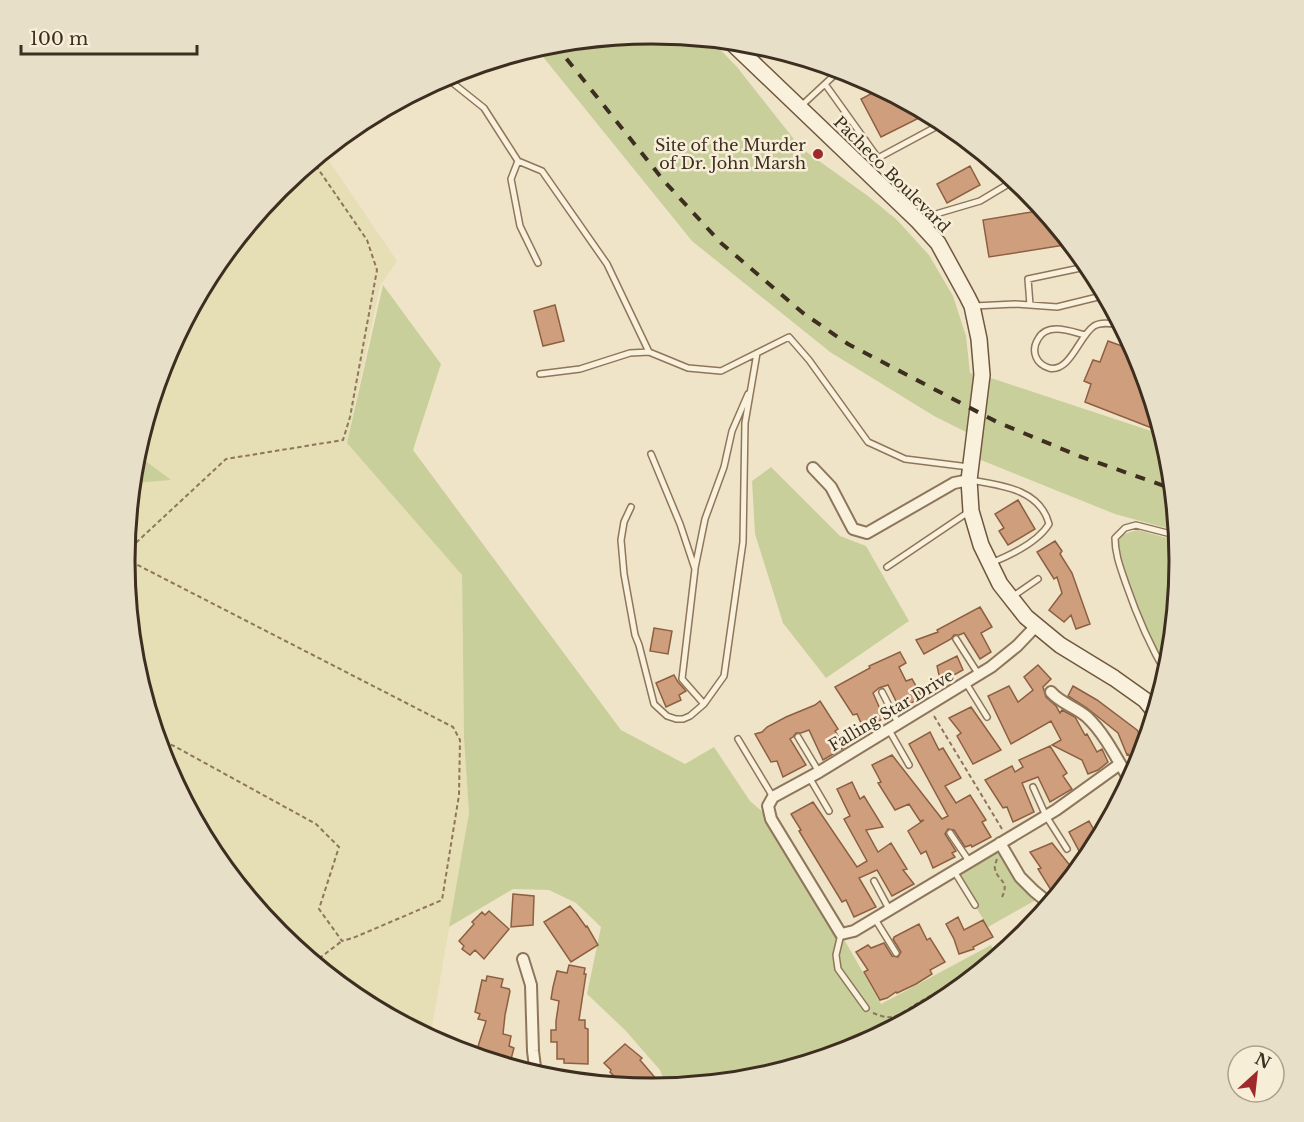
<svg xmlns="http://www.w3.org/2000/svg" width="1304" height="1122" viewBox="0 0 1304 1122" font-family="'Libre Baskerville',serif">
<rect width="100%" height="100%" fill="#f0e4c8"/>
<path fill="#e6deb5" d="M323,152L397,261L380,286L347,443L462,575L464,738L469,813L430,1038L358,1000L278,934L213,854L164,763L134,664L124,561L134,458L164,359L213,267L279,187Z"/>
<path fill="#c9cf9b" d="M652,33L710,39L737,67L801,148L868,196L897,220L929,255L953,296L966,336L970,373L994,379L1163,435L1170,458L1177,531L1115,514L971,456L974,436L934,416L830,352L692,241L535,47L549,43Z
M383,285L441,364L413,450L621,730L685,764L714,747L750,801L771,819L841,934L881,1004L991,945L997,957L945,1000L854,1049L755,1079L667,1087L660,1070L625,1030L587,994L601,927L576,903L549,890L513,889L449,927L469,813L464,738L462,575L347,443Z
M147,462L171,480L132,483L133,465Z
M771,467L840,536L866,546L909,621L826,678L783,623L755,534L752,481Z
M1138,530L1178,541L1180,561L1168,669C1150,638 1136,606 1124,572C1122,564 1116,553 1117,545C1118,534 1130,532 1138,530Z
M1000,843L1041,897L988,927L954,871Z"/>
<path fill="#cf9f7d" stroke="#8d5f41" stroke-width="1.5" d="M882,88L929,113L881,137L861,99Z
M970,166L980,185L947,203L937,184Z
M1044,210L1071,244L989,257L983,220Z
M555,305L564,341L543,346L534,311Z
M1108,341L1136,351L1140,359L1162,432L1085,402L1091,384L1084,381L1093,360L1100,362Z
M1018,500L1035,529L1008,545L999,531L1004,528L995,514Z
M1055,541L1062,551L1060,554L1072,573L1090,624L1076,629L1071,615L1064,622L1049,610L1062,593L1057,577L1054,579L1037,552Z
M980,607L992,627L981,633L991,652L980,659L964,633L959,635H954L951,639L924,654L916,640L938,632L937,630Z
M654,628L672,631L668,654L650,651Z
M900,652L906,663L899,667L906,681L912,679L922,697L902,708L900,702L897,703L888,685L879,688L873,693L884,718L864,730L857,714L853,715L835,687L870,668L869,666Z
M957,656L963,670L943,681L939,675L937,666Z
M1038,665L1051,679L1043,687L1046,697L1056,706L1060,713L1062,710L1075,717L1085,735L1087,734L1097,752L1102,749L1108,762L1098,770L1088,774L1082,760L1052,745L1061,740L1051,721L1011,744L988,696L1009,686L1018,702L1033,690L1024,677Z
M674,675L678,682L686,691L679,695L681,700L666,707L656,683Z
M1073,686L1097,700L1137,730L1145,744L1137,768L1128,754L1127,755L1118,733L1087,708L1068,696Z
M820,701L838,729L835,731L845,747L823,760L809,730L801,733H796L793,737L790,739L806,765L783,777L777,761L771,762L755,734L762,732L767,727L786,717L815,705Z
M971,707L1001,750L973,764L957,736L961,733L949,718Z
M930,732L939,750L943,748L961,778L945,786L956,803L970,795L986,820L982,822L991,837L972,847L971,845L965,847L954,830L948,829L945,834L956,851L952,853L955,857L933,868L926,851L921,854L908,831L924,820L920,821L909,804L895,810L878,783L881,782L872,765L892,755L942,819L948,816L909,744Z
M1050,746L1067,773L1063,776L1072,789L1050,802L1038,777L1022,783L1034,812L1013,822L1007,807L1003,808L985,780L1012,766L1015,772L1023,767L1019,760Z
M852,782L860,799L864,796L883,827L866,830L878,852L891,843L907,869L903,870L914,884L892,896L877,870L859,878L876,907L854,917L846,900L842,902L799,831L801,830L791,814L813,802L857,867L867,861L844,819L850,816L837,789Z
M1089,821L1099,839L1091,854L1085,862L1069,832Z
M1052,843L1076,873L1061,890L1054,895L1038,869L1041,868L1030,852Z
M513,894L534,896L533,925L511,927Z
M570,906L575,912L576,913L586,927L587,926L598,945L571,962L544,922Z
M489,911L509,929L484,959L475,950L470,955L462,949L464,946L459,941L474,924L472,922L482,912L485,915Z
M958,917L964,930L983,920L993,937L973,947L974,949L959,954L954,939L946,924Z
M919,924L927,940L930,938L945,962L930,970L932,974L916,984L897,993L896,992L887,998L880,1000L864,972L868,970L856,952L868,945L871,948L884,943L892,956L898,957L901,952L893,939L894,938V937Z
M569,965L585,968L584,974H586L579,1020H585V1028L588,1029V1064L564,1063V1059H557V1042H551V1030H556V1021L559,1001L551,999L553,987L557,971L567,973Z
M487,976L503,979L501,987L509,989L510,991L505,1015L503,1034L511,1036L509,1046L514,1048L511,1059L505,1057L503,1065L475,1056L486,1021L478,1019L480,1014L475,1012L482,980L486,981Z
M625,1044L642,1058L640,1060L657,1080L647,1089L624,1086L610,1072L611,1070L604,1063Z"/>
<g fill="none" stroke-linecap="round" stroke-linejoin="round">
<g stroke="#8d765c" stroke-width="8">
<path id="service" d="M444,76L484,108L518,161L542,171L607,264L649,352L688,368L721,371L789,337L809,360L868,442L905,459L969,467
M825,84L878,158L945,122
M800,107L841,69
M518,161L511,179L520,226L538,263
M919,219L980,201L1015,180
M1030,305L1028,279L1090,266
M974,306L1015,304L1057,307L1106,295
M1085,335C1070,331 1047,322 1038,339C1035,344 1033,350 1036,357C1038,362 1043,366 1049,368C1070,373 1079,336 1094,326C1102,321 1113,324 1122,325
M540,374L580,369L630,353L649,352
M651,454L680,524L695,569L682,679L704,704L724,676L743,542L745,423L757,353
M970,480C1000,485 1040,489 1049,524C1038,542 1011,555 991,563
M631,507L624,522L621,540L624,574L635,635L639,645L654,704L667,716L676,719H683L690,716L704,704
M887,567L970,511
M695,568L705,519L724,467L732,431L748,394
M1012,597L1038,579
M956,639L979,675
M1167,675C1150,646 1137,616 1126,584C1121,569 1115,555 1115,538L1125,528L1136,525L1175,535
M966,683L987,717
M882,692L898,723
M889,730L909,765
M798,737L819,772
M738,739L773,797
M809,777L829,811
M1033,787L1046,816L1067,849
M950,833L969,861
M954,871L975,905
M874,881L889,909
M875,919L896,953
M841,934L836,955L838,969L866,1008"/>
</g>
<g stroke="#8d765c" stroke-width="14">
<path id="minor" d="M813,468L831,487L853,529L867,533L954,483L969,480
M1036,626L1017,646L991,667L819,772L773,797L768,806L771,819L841,934L854,931L1056,810L1120,764
M1051,692C1060,703 1076,707 1087,717C1105,734 1117,759 1130,781
M1000,843L1020,877L1034,891L1050,904
M523,959L531,985L533,1051L536,1075"/>
</g>
<g stroke="#6f573f" stroke-width="18">
<path id="secondary" d="M730,41L917,220L938,243L967,296L972,306L979,339L982,375L969,480L971,511L981,545L1000,584L1026,617L1060,645L1114,678L1145,700L1155,712"/>
</g>
<path stroke="#8d765c" stroke-width="2" stroke-dasharray="4.5 3" stroke-linecap="butt" d="M125,553L226,459L343,440L350,417L377,270L367,240L312,160
M124,558L453,727L460,740L459,795L442,900L353,938L342,941L319,909L339,847L316,824L174,746L157,739
M934,716L1002,829
M997,859C996,862 994,866 995,869C998,882 1010,880 1002,897
M313,963L342,941
M873,1013C879,1015 885,1018 892,1017C899,1016 907,1010 913,1006C928,997 944,987 962,986"/>
<use href="#service" stroke="#faf1dc" stroke-width="5"/>
<use href="#minor" stroke="#faf1dc" stroke-width="10"/>
<use href="#secondary" stroke="#faf1dc" stroke-width="15"/>
<path stroke="#3d2e20" stroke-width="4" stroke-dasharray="10 10" stroke-linecap="butt" d="M554,43L664,181L721,243L803,313L848,344L997,422L1079,456L1173,489"/>
</g>
<circle fill="#9e2a2b" stroke="#f7eed8" stroke-width="2" cx="818" cy="154" r="6"/>
<g text-anchor="middle" dominant-baseline="central" stroke-width="5" stroke-linejoin="round" paint-order="stroke">
<g font-size="16" fill="#3d2e20" stroke="#f7eed8" text-anchor="end">
<text x="806" y="145">Site of the Murder<tspan x="806" dy="18">of Dr. John Marsh</tspan></text>
</g>
<g font-size="16" fill="#3d2e20" stroke="#f7eed8">
<text transform="translate(892 174) rotate(45)">Pacheco Boulevard</text>
<text transform="translate(891 710) rotate(-31)">Falling Star Drive</text>
</g>
</g>
<path d="M0 0H1304V1122H0ZM135 561a517 517 0 1 1 1034 0a517 517 0 1 1-1034 0Z" fill="#e8dfc9" fill-rule="evenodd"/>
<path fill="none" stroke="#3d2e20" stroke-width="3" d="M135 561a517 517 0 1 1 1034 0a517 517 0 1 1-1034 0Z"/>
<g transform="translate(1256 1074) rotate(27)"><circle r="28" fill="#f7eed8" stroke="#ada18e" stroke-width="1.5"/>
<path d="M0-4.5L10 22L0 15L-10 22Z" fill="#9e2a2b"/>
<text y="-9" font-size="16" font-weight="bold" text-anchor="middle" fill="#3d2e20">N</text>
</g>
<path d="M21 45v9h176v-9" fill="none" stroke="#3d2e20" stroke-width="3"/>
<text x="30" y="45" font-size="18" fill="#3d2e20" stroke="#f7eed8" stroke-width="4.5" paint-order="stroke">100 m</text>
</svg>
